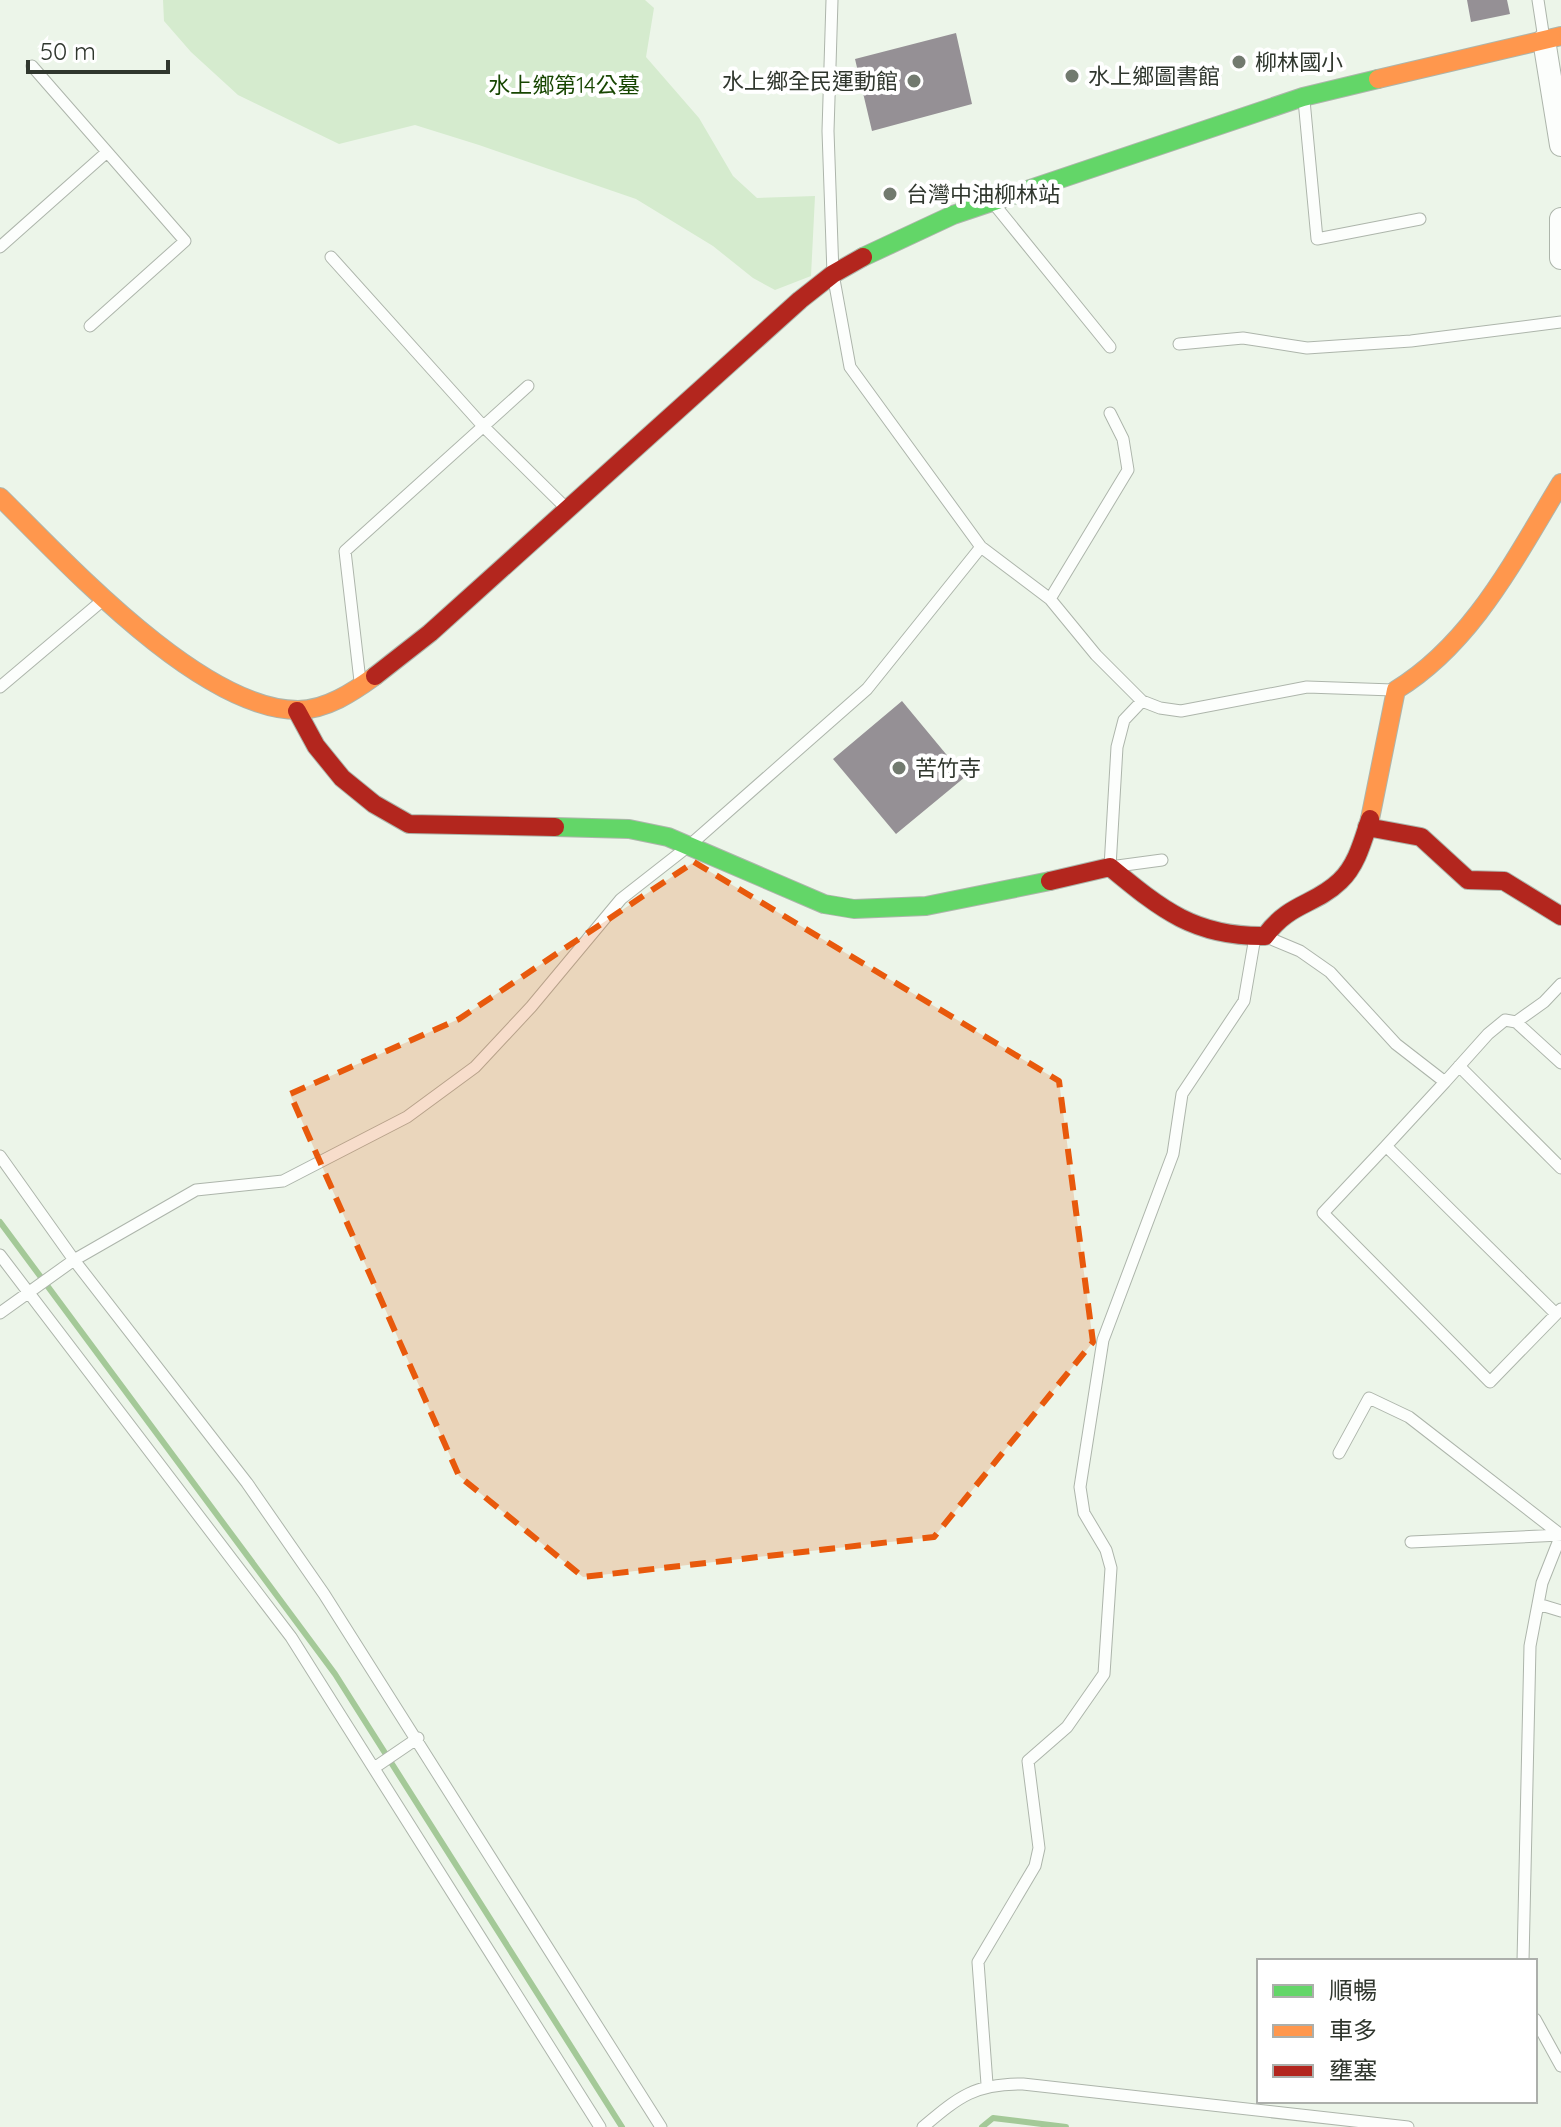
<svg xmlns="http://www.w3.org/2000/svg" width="1561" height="2127" viewBox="0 0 1561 2127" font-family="Quicksand,'Noto Sans TC',sans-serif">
<rect width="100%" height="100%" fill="#ecf5e9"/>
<path fill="#d5ebce" d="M163,0H645L654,8L646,57L699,118L733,176L757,198L815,196L811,276L775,290L753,278L713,246L636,199L479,145L415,125L339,144L238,95L191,52L164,21Z"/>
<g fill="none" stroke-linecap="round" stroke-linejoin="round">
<path stroke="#a4c998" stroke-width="6" d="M0,1222L335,1674L622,2127
M982,2127L993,2118L1066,2127"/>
</g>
<path fill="#959095" d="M1467,0H1507L1510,14L1471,22Z
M956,33L972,104L872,131L855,59Z
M902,701L965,777L896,834L833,759Z"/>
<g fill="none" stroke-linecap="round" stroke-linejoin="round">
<g stroke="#adb5ab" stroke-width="13">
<path id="lane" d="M832,0L828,131L833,274L850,367L981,547L1050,599
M1538,0L1544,39
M32,66L185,241L90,326
M1304,100L1317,239L1420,219
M994,204L1110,347
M0,247L107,152
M331,257L483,426L564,506
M1179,344L1243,338L1307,348L1411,341L1561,322
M1110,413L1123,439L1128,470L1050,599L1096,655L1142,701L1160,708L1181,711L1307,687L1393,690
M360,681L345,551L528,386
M0,687L103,600
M1142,701L1124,720L1117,747L1110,867L1162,860
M1269,938L1300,951L1330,972L1396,1044L1445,1082L1488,1034L1505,1020L1516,1022L1544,1002L1561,984
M1516,1022L1561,1063
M1459,1066L1561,1168
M1445,1082L1386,1146L1556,1314
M1386,1146L1323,1213L1490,1382L1561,1309
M0,1156L74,1260L247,1483L324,1594L661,2127
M0,1255L291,1637L600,2127
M0,1313L74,1260L196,1190L283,1181L407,1117L475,1067L531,1007L621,899L690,845L867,689L981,547
M1339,1453L1369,1398L1409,1417L1561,1535L1411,1542
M1538,1604L1561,1611
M374,1768L418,1738
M1523,1961L1530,1646L1542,1583L1561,1535
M1535,2019L1561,2066
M987,2084L978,1962L1035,1866L1039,1848L1028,1761L1067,1727L1104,1674L1111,1568L1106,1550L1084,1513L1080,1487L1103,1340L1173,1154L1182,1094L1244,1001L1255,937
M923,2127C960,2096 974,2084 1023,2084L1408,2127"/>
</g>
<g stroke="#adb5ab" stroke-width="24">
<path id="street" d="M1544,40L1561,145
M1561,219V258"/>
</g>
<g stroke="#adb5ab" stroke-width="20">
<path id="fast" d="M863,257L953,215L1303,97L1378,79
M555,827L629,829L668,837L824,904L854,909L926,906L1050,881"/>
</g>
<g stroke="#adb5ab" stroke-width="20">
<path id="slow" d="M1378,79L1561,36
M0,497C66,562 201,710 298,710C326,710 353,692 375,676
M1370,819L1396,690C1473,643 1515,558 1561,483"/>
</g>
<g stroke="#adb5ab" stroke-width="20">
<path id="jam" d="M375,676L430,633L800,300L833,274L863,257
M297,711L316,746L342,778L374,804L409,824L555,827
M1367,827L1421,837L1468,880L1504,881L1561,916
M1050,881L1110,867C1162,910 1195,937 1265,936C1290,902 1314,906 1340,881C1357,865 1363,840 1370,819"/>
</g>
<use href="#lane" stroke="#fcfefc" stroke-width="11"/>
<use href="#street" stroke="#fcfefc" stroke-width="22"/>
<use href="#fast" stroke="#63d668" stroke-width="18"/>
<use href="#slow" stroke="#ff974d" stroke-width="18"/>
<use href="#jam" stroke="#b3261e" stroke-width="18"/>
</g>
<path fill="#e8590c" fill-opacity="0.2" stroke="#e8590c" stroke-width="6" stroke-dasharray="16 10" stroke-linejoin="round" d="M694,862L1059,1081L1093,1342L934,1537L583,1577L459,1476L290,1094L459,1019Z"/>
<g fill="#727a6f" stroke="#fff" stroke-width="3">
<circle cx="1239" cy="62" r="8"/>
<circle cx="1072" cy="76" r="8"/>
<circle cx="914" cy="81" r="8"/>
<circle cx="890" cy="194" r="8"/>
<circle cx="899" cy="768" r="8"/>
</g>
<g text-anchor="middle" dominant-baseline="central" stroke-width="8" stroke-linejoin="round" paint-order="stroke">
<g font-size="22" fill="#30372e" stroke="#fff" text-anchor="start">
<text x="1255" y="62">柳林國小</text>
<text x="1088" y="76">水上鄉圖書館</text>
<text x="898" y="81" text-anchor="end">水上鄉全民運動館</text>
<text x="906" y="194">台灣中油柳林站</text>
<text x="915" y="768">苦竹寺</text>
</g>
<g font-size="22" fill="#174601" stroke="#fff">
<text x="564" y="85">水上鄉第14公墓</text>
</g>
</g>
<rect x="1257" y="1959" width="280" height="144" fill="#ffffff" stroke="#acafab" stroke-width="2"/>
<rect x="1273" y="1985" width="40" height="12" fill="#63d668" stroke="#acafab" stroke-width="2"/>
<text x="1329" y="1999" font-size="24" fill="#30372e">順暢</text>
<rect x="1273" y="2025" width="40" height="12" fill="#ff974d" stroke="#acafab" stroke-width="2"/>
<text x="1329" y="2039" font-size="24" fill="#30372e">車多</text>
<rect x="1273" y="2065" width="40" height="12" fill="#b3261e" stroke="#acafab" stroke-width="2"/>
<text x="1329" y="2079" font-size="24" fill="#30372e">壅塞</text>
<path d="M28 60v12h140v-12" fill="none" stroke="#30372e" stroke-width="4"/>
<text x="40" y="60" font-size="24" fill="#30372e" stroke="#ffffff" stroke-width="6" paint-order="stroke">50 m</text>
</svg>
